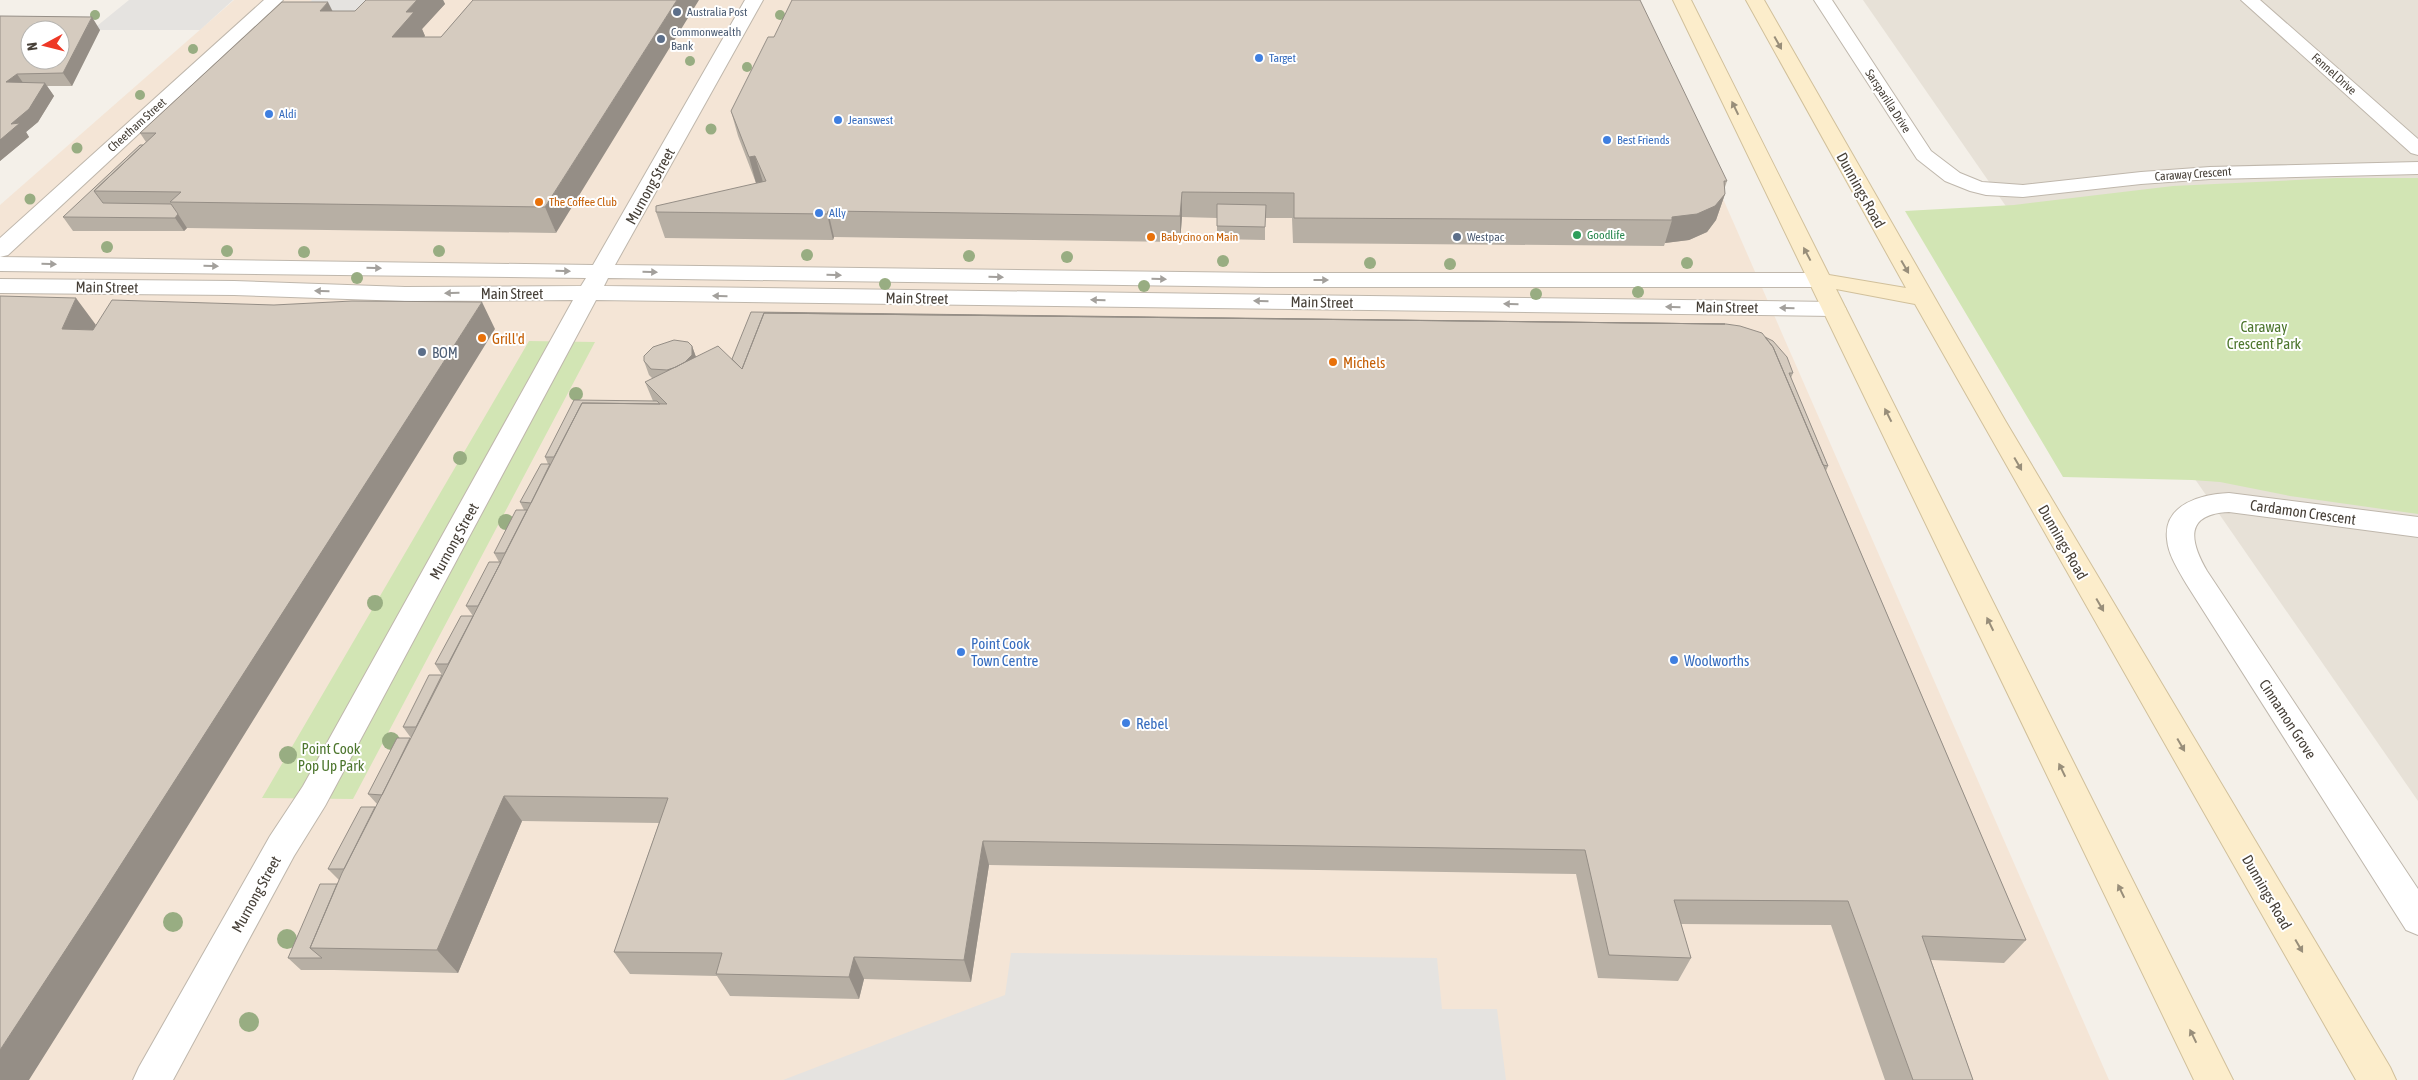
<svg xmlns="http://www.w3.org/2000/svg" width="2418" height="1080" viewBox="0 0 2418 1080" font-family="'Asap Condensed',sans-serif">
<rect width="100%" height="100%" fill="#f4f0e9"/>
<path fill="#e7e1d7" d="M1863,0H2418V801Z"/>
<path fill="#f4e5d6" d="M234,0H1636L2109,1080H0V205Z"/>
<path fill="#d2e5b4" d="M2337,178H2418V514L2290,496L2220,482L2192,480L2063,477L1905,211L2014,205L2173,186Z
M529,341L595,342L353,799L262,798Z"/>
<path fill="#e5e3e0" d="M129,0H233L200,30H92Z
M312,0H416L397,21H291Z
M1011,953L1437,958L1442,1009H1497L1506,1080H783L1005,995Z"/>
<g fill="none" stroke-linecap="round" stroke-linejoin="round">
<g stroke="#bfb7ac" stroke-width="2">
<path id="street" d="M264,0H283L8,255L0,257V238Z
M745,0H763L615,265L1266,273H1821L1829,275L1832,280L1829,285L1821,287H1266L608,278L604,286L1834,302L1842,304L1846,309L1842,314L1834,316L596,300L325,806L294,856L173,1080H133L139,1067L270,836L303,786L573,300L405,301L234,295L0,293V279L234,281L405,287L581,286L586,278L0,271V257L593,265Z
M1814,0H1832L1931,151L1960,173L1982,182L2023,185L2141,172L2210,167L2418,162V174L2210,179L2141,184L2023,197L1986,195L1970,191L1945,181L1917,159Z
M2241,0H2260L2418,139V155L2411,153Z
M2229,493L2418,517V537L2229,512C2185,514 2189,540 2207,571L2418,889V935L2406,930L2187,585C2179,571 2168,555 2167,539C2163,504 2202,494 2229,493Z"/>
</g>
<g stroke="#d1c09b" stroke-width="2">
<path id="secondary" d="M1673,0H1691L1829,275L1906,288L1746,0H1764L2006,422L2390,1067L2396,1080H2356L1915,304L1836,289L2233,1080H2194Z"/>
</g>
<use href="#street" fill="#fff" fill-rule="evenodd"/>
<use href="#secondary" fill="#fcedcb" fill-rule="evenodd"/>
</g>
<g fill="#98ad82">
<circle cx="95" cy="15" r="5"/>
<circle cx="780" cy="15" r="5"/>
<circle cx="193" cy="49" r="5"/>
<circle cx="690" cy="61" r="5"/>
<circle cx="747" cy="67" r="5"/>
<circle cx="140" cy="95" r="5"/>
<circle cx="711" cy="129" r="5.5"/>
<circle cx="77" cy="148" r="5.5"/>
<circle cx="30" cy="199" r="5.5"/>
<circle cx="107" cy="247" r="6"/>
<circle cx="227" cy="251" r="6"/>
<circle cx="439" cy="251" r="6"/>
<circle cx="304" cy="252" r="6"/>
<circle cx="807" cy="255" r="6"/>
<circle cx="969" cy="256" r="6"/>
<circle cx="1067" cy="257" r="6"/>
<circle cx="1223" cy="261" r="6"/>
<circle cx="1370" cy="263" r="6"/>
<circle cx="1687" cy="263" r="6"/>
<circle cx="1450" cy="264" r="6"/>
<circle cx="357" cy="278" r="6"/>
<circle cx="885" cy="284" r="6"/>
<circle cx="1144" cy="286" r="6"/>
<circle cx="1638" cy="292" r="6"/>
<circle cx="1536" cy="294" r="6"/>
<circle cx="576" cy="394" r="7"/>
<circle cx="460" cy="458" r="7"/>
<circle cx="506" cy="522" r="8"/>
<circle cx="375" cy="603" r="8"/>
<circle cx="391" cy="741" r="9"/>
<circle cx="288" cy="755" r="9"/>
<circle cx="173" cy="922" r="10"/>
<circle cx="287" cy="939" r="10"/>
<circle cx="249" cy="1022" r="10"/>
</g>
<path fill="#b7afa4" d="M366,0H443L445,4L422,29L425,36L424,37H441L473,0L556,233L187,228L184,231H73L63,217L146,142L140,133L333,11H355Z
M0,16L100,30L72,86H47L54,96L38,122L26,132L29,137L0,161Z
M774,37L1727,181L1724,190L1725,194L1716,220L1707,232L1689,240L1665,243L1664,246L1293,243L1292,218H1265V240L1217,239V218L1182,217L1180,242L834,237L833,240L665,238L656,212L763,182L756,183L738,136L731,111Z
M692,346L696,357L732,359L1793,373L1791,378L1828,466L1826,471L2026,940L2004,963L1931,960L1973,1080H1885L1831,925L1681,924L1691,958L1678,981L1598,978L1576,874L989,865L971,982L864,979L859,999L730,996L717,976L630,974L614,952L659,823L522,821L458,973L334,970H301L288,958L337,884L339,880L328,869L375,807L377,804L368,794L410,738H411L403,727L442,675L435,664L473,616L466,606L499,562L494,553L524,510L520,502L548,464L545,457L653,401L645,382L653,379L649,375L644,361Z"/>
<path fill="#958e86" d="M417,0H443L445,4L422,29L425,36L404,61L392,37L406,12Z
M677,0H699L556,233L545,207Z
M328,2L340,26L320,11Z
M92,17L100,30L72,86L63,73Z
M17,74L26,87L6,82Z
M45,83L54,96L38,122L26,132L29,137L0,161V140L11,124Z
M755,156L763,182L756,183L749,157Z
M1182,192V217L1180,242V216Z
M1725,194L1716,220L1707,232L1689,240L1665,243L1672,220V217Z
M828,211L834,237L833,240L827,214Z
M178,214L187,228L184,231L175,218Z
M76,298L96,325L83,355L62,329Z
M482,302L495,329L126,926L29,1080H0V1050Z
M692,346L697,360L672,384L667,370Z
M504,796L522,821L458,973L437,950Z
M983,841L989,865L971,982L964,960Z
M854,957L864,979L859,999L849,977Z"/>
<path fill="#d5cbbf" stroke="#958e86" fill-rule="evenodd" d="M366,0H417L406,12H414L392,37H441L473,0H677L545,207L170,202L181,192L94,191L156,133H140L282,2H328L320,11H355Z
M792,0H1640L1727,181H1724L1725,194L1715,206L1697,214L1672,217V220L1294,218V193L1182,192L1180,216L828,211L827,214L656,212V206L766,181L755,156L749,157L731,111L768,37H774Z
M0,16L92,17L63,73L17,74L6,82L45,83L29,109L11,124L20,123L0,140ZM30,30H60V60H30Z
M140,145H143L94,191L103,203L171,204L178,214L175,218L63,217Z
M1217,204L1266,205L1265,227L1217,226Z
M0,296L76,298L62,329L93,330L112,300L274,305L352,301L482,302L97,902L0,1050Z
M751,312L1721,324H1725L764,313L742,369L732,359Z
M764,313L1726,324L1740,326L1762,333L1773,347L2026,940L1922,936L1973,1080H1913L1848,901L1674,900L1691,958L1609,955L1585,850L983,841L964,960L854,957L849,977L716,974L722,953L614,952L668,798L504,796L437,950L310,948L342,873L582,403L667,404L645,382L718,346L742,369Z
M1765,337L1773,341L1787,357L1793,373H1789L1828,466L1823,465L1773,347Z
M674,340L688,342L692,346V355L685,362L676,367L667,370L651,369L644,361V356L653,347Z
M574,400L657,401L660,404L582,403L554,457H545Z
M541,464H550L531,503L520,502Z
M516,510H527L505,553H494Z
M489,562H501L478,606H466Z
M461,616H473L448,664H435Z
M429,675H442L416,727H403Z
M397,738H410L382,795L368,794Z
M361,807H375L344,869H328Z
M320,884H337L310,948L322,958H288Z"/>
<defs><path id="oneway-solid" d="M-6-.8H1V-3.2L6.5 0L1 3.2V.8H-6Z" transform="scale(1.25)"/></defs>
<g fill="#988e7a">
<use href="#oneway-solid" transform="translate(1778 43) rotate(61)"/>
<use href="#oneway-solid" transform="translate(1735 108) rotate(-116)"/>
<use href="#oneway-solid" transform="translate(1807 254) rotate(-118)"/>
<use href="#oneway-solid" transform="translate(1905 267) rotate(60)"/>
<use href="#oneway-solid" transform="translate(1888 415) rotate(-117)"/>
<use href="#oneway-solid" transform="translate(2018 464) rotate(60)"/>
<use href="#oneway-solid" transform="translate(2100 605) rotate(60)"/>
<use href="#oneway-solid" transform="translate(1990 624) rotate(-116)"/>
<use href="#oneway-solid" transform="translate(2181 745) rotate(60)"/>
<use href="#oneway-solid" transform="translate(2062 770) rotate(-116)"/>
<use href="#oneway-solid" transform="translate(2121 891) rotate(-116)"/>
<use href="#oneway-solid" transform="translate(2299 946) rotate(60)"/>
<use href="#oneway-solid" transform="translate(2193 1036) rotate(-116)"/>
</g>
<g fill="#a3a09c">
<use href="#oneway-solid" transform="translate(49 264) rotate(1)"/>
<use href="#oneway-solid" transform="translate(211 266) rotate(1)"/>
<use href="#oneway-solid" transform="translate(374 268) rotate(1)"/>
<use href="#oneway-solid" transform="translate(563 271) rotate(1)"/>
<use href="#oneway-solid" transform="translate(650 272) rotate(2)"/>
<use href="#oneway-solid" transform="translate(834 275) rotate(1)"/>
<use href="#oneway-solid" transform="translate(996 277) rotate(1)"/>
<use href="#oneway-solid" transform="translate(1159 279) rotate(1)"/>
<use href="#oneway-solid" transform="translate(1321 280)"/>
<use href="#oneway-solid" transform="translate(322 291) rotate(-178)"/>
<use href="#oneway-solid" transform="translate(452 293) rotate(179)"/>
<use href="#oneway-solid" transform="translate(720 296) rotate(-179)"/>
<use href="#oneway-solid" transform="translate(1098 300) rotate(-179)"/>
<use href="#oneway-solid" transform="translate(1261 301) rotate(-179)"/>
<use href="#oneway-solid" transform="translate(1511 304) rotate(-179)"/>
<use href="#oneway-solid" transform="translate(1673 307) rotate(-179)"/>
<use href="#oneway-solid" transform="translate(1787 308) rotate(-179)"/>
</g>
<g fill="#5c6f8a" stroke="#fff" stroke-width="2">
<circle cx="677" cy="12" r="5"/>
<circle cx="661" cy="39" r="5"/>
<circle cx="1457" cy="237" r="5"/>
<circle cx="422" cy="352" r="5"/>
</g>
<g fill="#3f7fe0" stroke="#fff" stroke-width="2">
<circle cx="1259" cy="58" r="5"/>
<circle cx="269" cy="114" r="5"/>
<circle cx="838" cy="120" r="5"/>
<circle cx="1607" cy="140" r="5"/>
<circle cx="819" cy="213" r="5"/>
<circle cx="961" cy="652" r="5"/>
<circle cx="1674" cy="660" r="5"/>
<circle cx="1126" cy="723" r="5"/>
</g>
<g fill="#e8710a" stroke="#fff" stroke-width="2">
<circle cx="539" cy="202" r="5"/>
<circle cx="1151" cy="237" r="5"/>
<circle cx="482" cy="338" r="5"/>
<circle cx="1333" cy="362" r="5"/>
</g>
<circle fill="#2e9e5b" stroke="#fff" stroke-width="2" cx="1577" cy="235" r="5"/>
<g text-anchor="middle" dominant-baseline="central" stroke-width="4" stroke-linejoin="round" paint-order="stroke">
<g font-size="12" fill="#4e5e75" stroke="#fff" text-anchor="start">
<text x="687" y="12">Australia Post</text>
<text x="671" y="32">Commonwealth<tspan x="671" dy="14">Bank</tspan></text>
<text x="1467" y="237">Westpac</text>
</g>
<g font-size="12" fill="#366cbe" stroke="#fff" text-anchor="start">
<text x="1269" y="58">Target</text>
<text x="279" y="114">Aldi</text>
<text x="848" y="120">Jeanswest</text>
<text x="1617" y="140">Best Friends</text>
<text x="829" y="213">Ally</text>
</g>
<g font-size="12" fill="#474038" stroke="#fff">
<text transform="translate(2334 74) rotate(42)">Fennel Drive</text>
<text transform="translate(1888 101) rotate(57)">Sarsparilla Drive</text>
<text transform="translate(137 125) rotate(-42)">Cheetham Street</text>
<text transform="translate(2193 174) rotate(-4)">Caraway Crescent</text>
</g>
<g font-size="12" fill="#c56008" stroke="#fff" text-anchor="start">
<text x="549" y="202">The Coffee Club</text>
<text x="1161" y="237">Babycino on Main</text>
</g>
<g font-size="12" fill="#27864d" stroke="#fff" text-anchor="start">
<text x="1587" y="235">Goodlife</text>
</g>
<g font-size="15" fill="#474038" stroke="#fff">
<text transform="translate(650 186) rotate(-61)">Murnong Street</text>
<text transform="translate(1861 190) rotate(61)">Dunnings Road</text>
<text transform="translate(107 287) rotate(1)">Main Street</text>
<text x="512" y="293">Main Street</text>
<text transform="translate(917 298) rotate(1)">Main Street</text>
<text transform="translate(1322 302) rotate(1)">Main Street</text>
<text transform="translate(1727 307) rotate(1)">Main Street</text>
<text transform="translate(2303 512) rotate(8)">Cardamon Crescent</text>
<text transform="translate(454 541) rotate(-61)">Murnong Street</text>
<text transform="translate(2063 542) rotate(60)">Dunnings Road</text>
<text transform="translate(2288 719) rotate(57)">Cinnamon Grove</text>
<text transform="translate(2267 892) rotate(60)">Dunnings Road</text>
<text transform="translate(256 894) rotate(-61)">Murnong Street</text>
</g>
<g font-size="15" fill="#4d762e" stroke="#fff">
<text x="2264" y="326">Caraway<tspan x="2264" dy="17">Crescent Park</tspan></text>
<text x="331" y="748">Point Cook<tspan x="331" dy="17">Pop Up Park</tspan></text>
</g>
<g font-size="15" fill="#c56008" stroke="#fff" text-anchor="start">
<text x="492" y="338">Grill'd</text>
<text x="1343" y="362">Michels</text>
</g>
<g font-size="15" fill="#4e5e75" stroke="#fff" text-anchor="start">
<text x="432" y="352">BOM</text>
</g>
<g font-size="15" fill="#366cbe" stroke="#fff" text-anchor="start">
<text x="971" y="643">Point Cook<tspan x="971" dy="17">Town Centre</tspan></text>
<text x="1684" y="660">Woolworths</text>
<text x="1136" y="723">Rebel</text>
</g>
</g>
<g transform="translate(45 45) rotate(263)"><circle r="24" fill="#ffffff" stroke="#b5b3af"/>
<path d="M0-4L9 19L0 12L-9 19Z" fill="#ee3826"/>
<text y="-8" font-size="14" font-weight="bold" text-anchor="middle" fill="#474038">N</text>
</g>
</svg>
